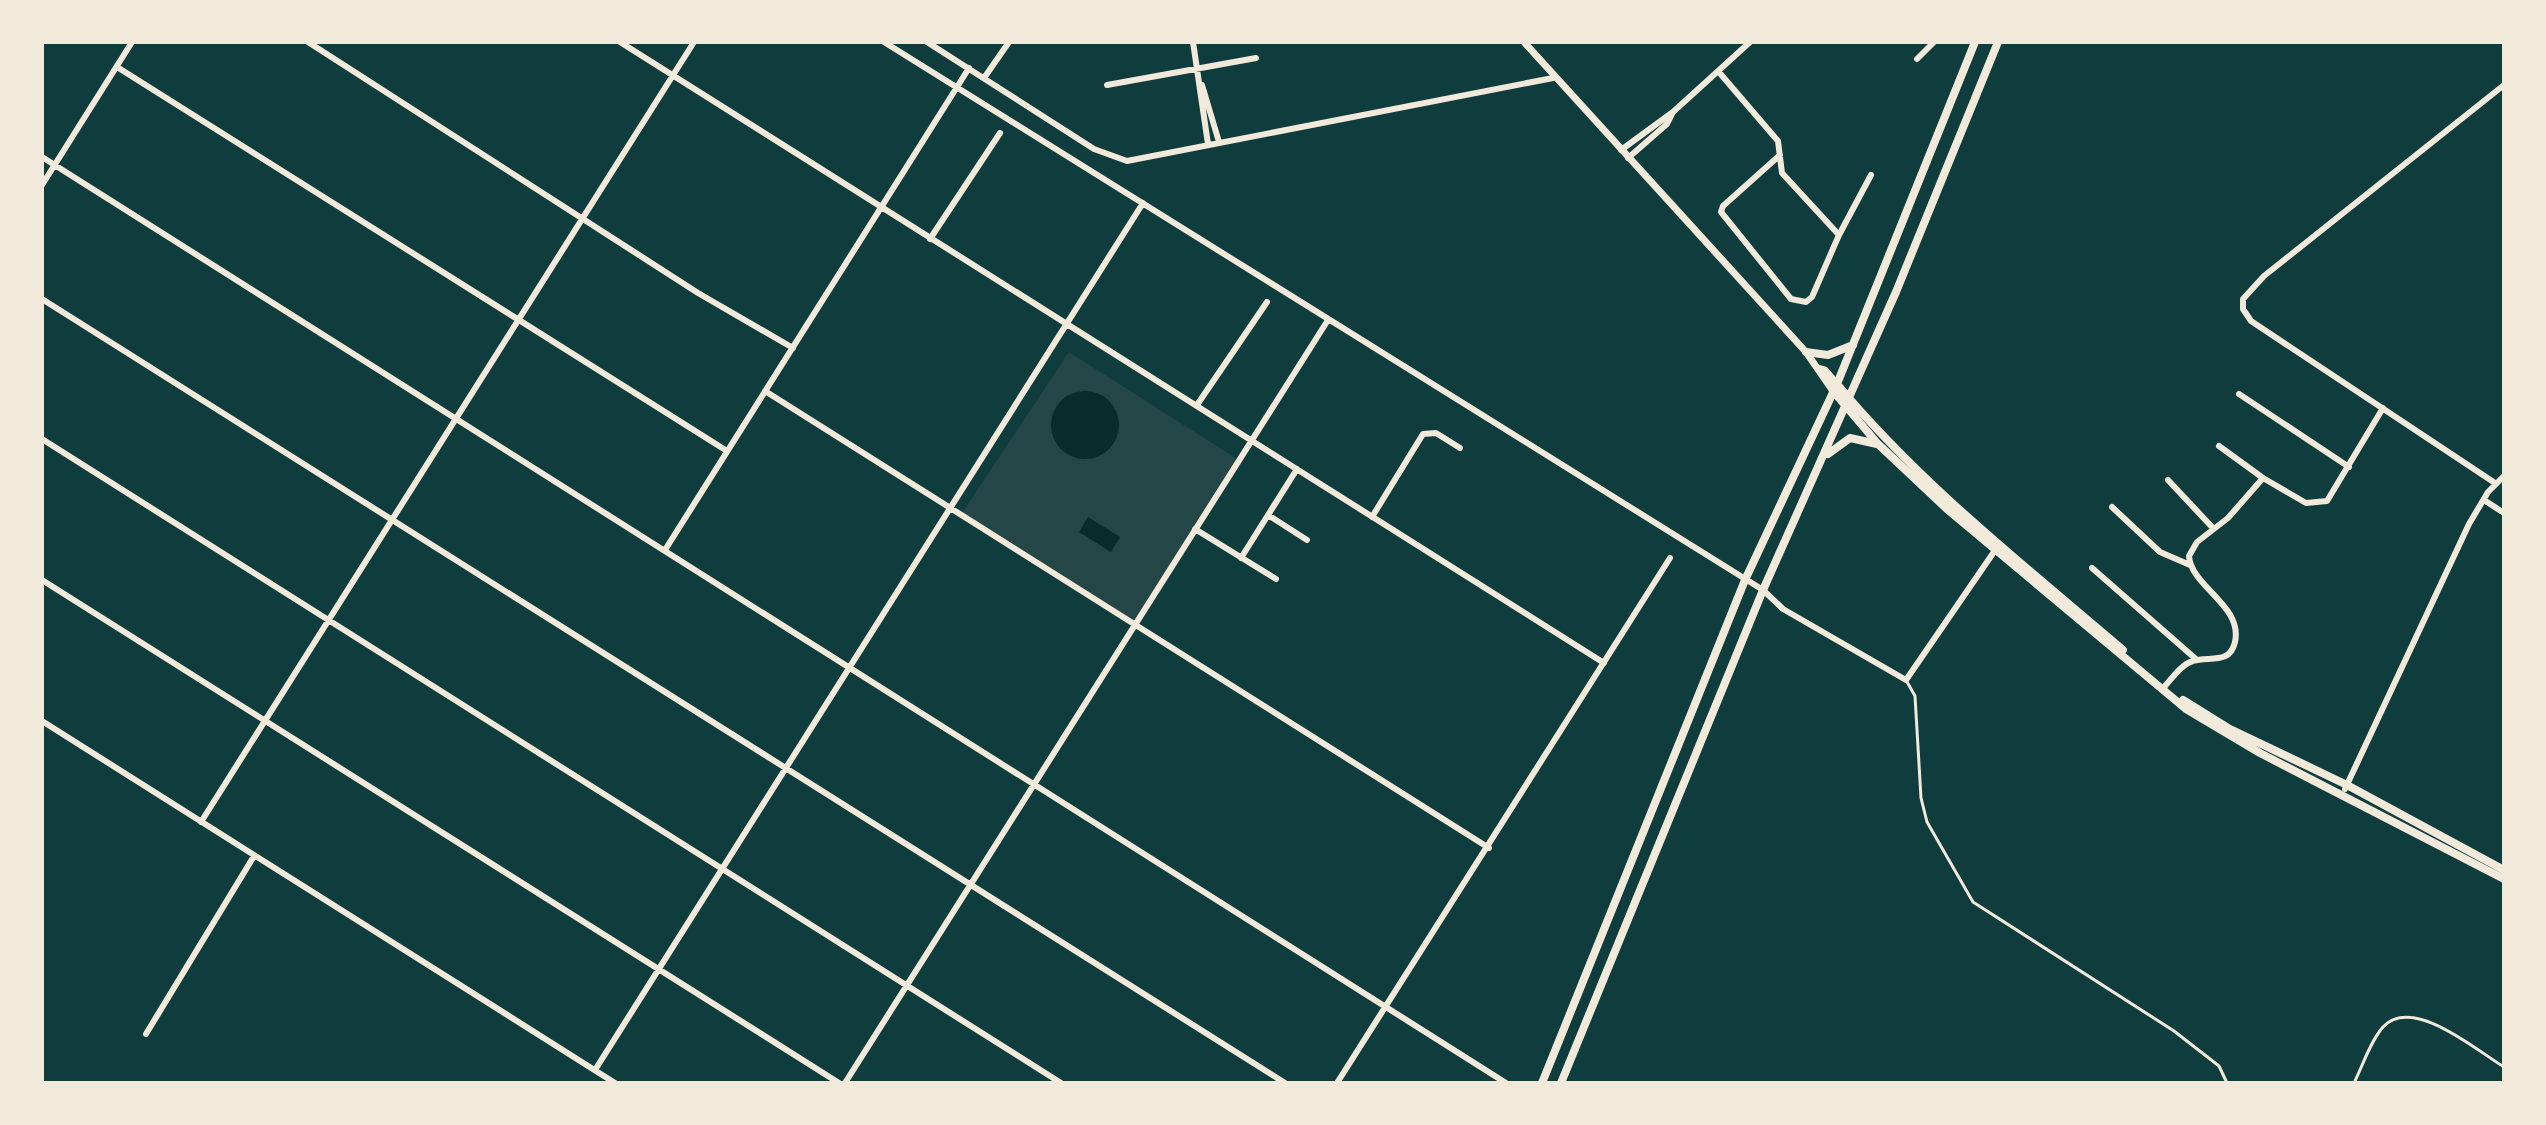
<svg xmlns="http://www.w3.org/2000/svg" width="2546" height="1125" viewBox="0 0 2546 1125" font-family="Raleway,sans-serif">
<rect width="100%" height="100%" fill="#0f3d3e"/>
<path fill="#244646" d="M1069,352L1242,462L1136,630L962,513Z"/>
<path fill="#0a2a2b" d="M1051 425a34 34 0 1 1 68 0a34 34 0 1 1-68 0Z
M1088,517L1120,537L1111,552L1079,532Z"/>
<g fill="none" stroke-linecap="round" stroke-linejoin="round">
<path stroke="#f1e9da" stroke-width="3" d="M1906,680L1915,696L1921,798L1927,822L1973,902L2174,1031L2219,1066L2227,1083
M2354,1083C2363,1065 2370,1042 2383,1027C2412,995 2476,1050 2504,1067"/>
<path stroke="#f1e9da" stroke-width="6" d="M308,42L698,293L793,348
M620,42L1604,663
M884,42L1763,590L1783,609L1906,680L1998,546
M927,42L1094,149L1127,161L1553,78
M1193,42L1208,144
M1917,59L1934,42
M117,67L727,451
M1718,71L1778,141L1782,173L1839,235L1812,297L1806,302L1791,299L1721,212L1723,206L1780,155
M984,78L1009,42
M1107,85L1256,58
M1202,85L1219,142
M1621,150L1673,112L1750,42
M42,157L1506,1083
M1628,158L1667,124L1673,112
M42,185L132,42
M1839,235L1871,175
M930,239L1000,133
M42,299L1285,1083
M765,391L1489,848
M2239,394L2349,467
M1197,405L1267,302
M42,439L1061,1083
M2263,478L2306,503L2327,501L2383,408
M2168,480L2212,527
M2495,483L2251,321L2243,309V299L2264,276L2504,85
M2484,500L2504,513
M2112,507L2160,552L2190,565
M1268,515L1307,540
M1372,517L1423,434L1436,433L1460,448
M1195,529L1276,579
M665,550L969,68
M1241,558L1297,469
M2092,568L2197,660
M42,580L839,1083
M2165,686C2173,677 2182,664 2193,661C2209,656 2230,665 2235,642C2243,605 2191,587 2189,556L2197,542L2228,518L2263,478L2219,446
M42,721L615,1083
M2345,789L2469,524L2488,492L2504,476
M201,822L694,42
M146,1034L254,856
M595,1070L1143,203
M845,1083L1328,320
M1337,1083L1670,558"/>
<path stroke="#f1e9da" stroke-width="7" d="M1524,42L1806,352L1833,391
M1818,368L1825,370L1837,384"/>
<path stroke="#f1e9da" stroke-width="8" d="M1806,352L1828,355L1853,345
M1837,384C1920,484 2025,566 2123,650
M1833,391L1878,444L1948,510L2186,709L2260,753L2504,879
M1828,454L1850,438L1877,444
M2183,700L2228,728L2347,785L2504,870
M1542,1083L1745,580L1837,384L1975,42
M1561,1083L1763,590L1896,292L1998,42"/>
</g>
<rect width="2546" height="1125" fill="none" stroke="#f1e9da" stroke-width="88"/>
</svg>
